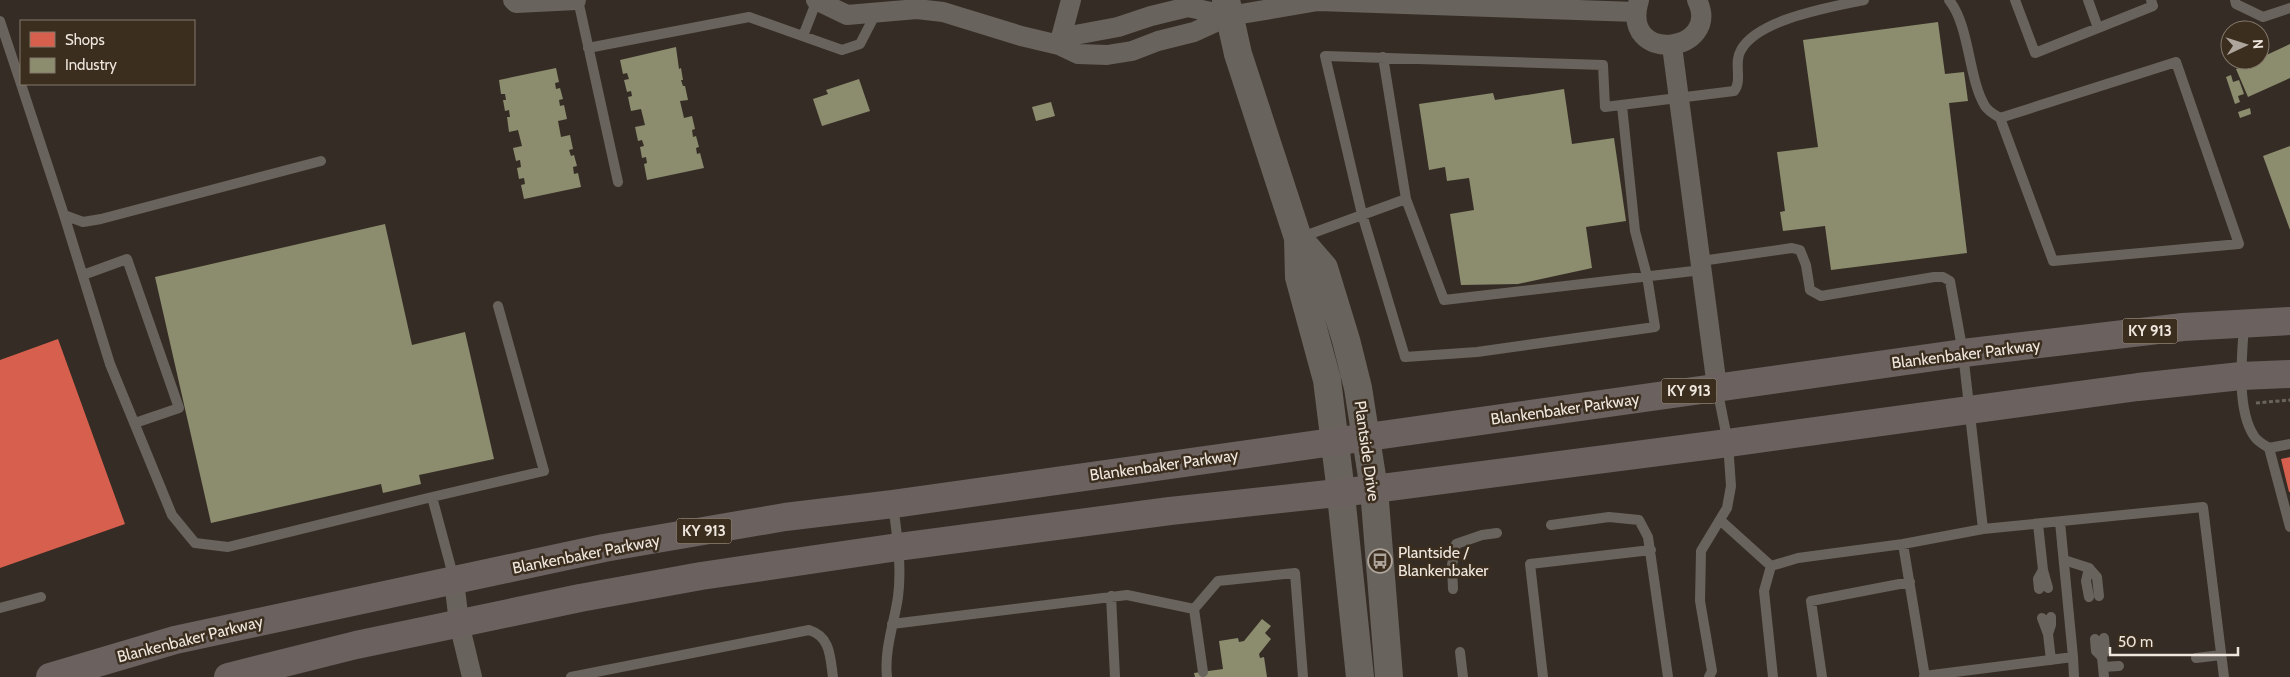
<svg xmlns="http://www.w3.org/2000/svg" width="2290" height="677" viewBox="0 0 2290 677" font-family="Cabin,sans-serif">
<rect width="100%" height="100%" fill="#352d25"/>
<path fill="#d6604d" d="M58,339L125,524L0,568V360Z
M2290,457V492H2289L2281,459Z"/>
<path fill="#8c8c6e" d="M1938,22L1945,74L1964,72L1968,101L1949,103L1967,253L1831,270L1825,226L1783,231L1780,212L1785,211L1777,152L1818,147L1803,40Z
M2290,44V78L2248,97L2236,69L2260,60V58Z
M676,47L679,69L681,68L683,80H681L683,86H685L688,100L680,101L684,118L692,116L695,129L692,130L693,137L696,136L699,147L696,148L697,154L700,153L704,168L647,180L644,164L647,163L646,157L642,158L640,147L644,146L642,140L638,141L635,127L645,125L641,109L631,111L628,97L632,96L631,91L627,92L624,80L629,79L627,73L623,74L620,60Z
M556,68L559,82L555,83L556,89L560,88L563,99L559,100L560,106L564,105L567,119L558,121L561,137L570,135L573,149L569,150L571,156L574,155L577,166L573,167L574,174L578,173L581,187L524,199L521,185L525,184L524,178L519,179L517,168L521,167L520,160L516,161L513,148L522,146L518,130L509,132L507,117H510L509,110L505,111L503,100H506L505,94H501L499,80Z
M2231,75L2233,82L2239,80L2244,94L2238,96L2240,102L2235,104L2226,77Z
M859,79L870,111L822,126L813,99L828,94L826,90Z
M1564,89L1572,144L1614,138L1626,221L1586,227L1592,268L1518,284L1461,285L1450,214L1474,210L1469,178L1447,181L1445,167L1429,170L1419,104L1493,93L1495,100Z
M1051,102L1055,116L1036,121L1032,107Z
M2250,108L2251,114L2240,118L2238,112Z
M2290,146V230L2263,156Z
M385,224L412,345L465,332L494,459L419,475L421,484L383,493L381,484L211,523L155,277Z
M1262,619L1271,626L1265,633L1271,639L1259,654L1260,658L1264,657L1267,677H1195L1194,673L1223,669L1219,641L1238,638L1239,642L1244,641Z"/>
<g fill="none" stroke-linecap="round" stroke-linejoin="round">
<path stroke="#6a645f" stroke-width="3" stroke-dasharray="4 2.5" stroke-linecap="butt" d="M2256,403L2290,400"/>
<path stroke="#68635c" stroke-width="10" d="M578,0L618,182
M1949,0C1970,26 1968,78 1985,106C1988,111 1995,115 2000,118L2053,261L2239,244L2176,62L2000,118
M2015,0L2035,53L2098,28L2088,0
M2235,0L2236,4L2263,17L2290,8
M0,21L21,84
M2098,28L2153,6L2151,0
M803,36L817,0
M588,48L749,17L842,50L860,44L876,13
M1383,57L1406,199
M21,84L64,215L83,222L101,219L321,161
M1622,106L1635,231L1647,276L1655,327L1477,352L1405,357L1362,214L1325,56L1603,65L1605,107L1734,91C1743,80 1733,63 1741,50C1758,19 1831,7 1864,0
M64,215L110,364L172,515L195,543L228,547L432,497L454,579
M1299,238L1406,199L1444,300L1702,270
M1701,261L1792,248L1800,250L1806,265L1810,290L1821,296L1934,277H1943L1950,281L1963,353L1983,529L2203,507L2224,677
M83,275L127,259L179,408L135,423
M2244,325C2242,356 2236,409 2254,436C2257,441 2264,445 2269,448L2290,444
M2269,448L2290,527
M432,497L544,471L498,306
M1720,520L1771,566L1764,591L1773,677
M2060,522L2073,657
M2038,524L2043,570L2048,588
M1551,525L1609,517L1639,520L1648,537L1668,677
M1903,544L1925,677
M2064,560L2089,568L2086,581L2089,597
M1771,566L1798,558L1903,544L1983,529
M2089,568L2097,577L2099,596
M1453,589L1452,565L1456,544L1482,535L1497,533
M2039,589L2038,579L2043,570
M1111,596L1115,677
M0,608L41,597
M1194,609L1203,672
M2051,617V625L2048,634L2051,660
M2042,618L2048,634
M892,624L1127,595L1194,609L1218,581L1295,573L1303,677
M2095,639L2096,651L2102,657L2104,677
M1460,652L1463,677
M2102,657L2105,649L2104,638
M2196,658L2221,655
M2103,667L2119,666
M1924,676L2073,657L2074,677
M571,677L809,630C831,637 830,657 833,677
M887,677C884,650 894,624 898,597C902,567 897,534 893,505
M1543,677L1530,564L1651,550
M1709,677L1712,671L1700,601L1701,551L1727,508L1731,486L1728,443L1717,388
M1822,677L1811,601L1910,582"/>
<path stroke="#68635c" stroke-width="20" d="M513,0L516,3L576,0
M816,0L847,15L917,9L943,12L1021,36L1059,45L1078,54L1107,55L1132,51L1158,41L1194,32L1229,16L1318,1L1636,12
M1639,0C1619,66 1723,53 1697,0
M1059,45L1075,35L1118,27L1151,16L1188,7L1229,16
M1059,45L1071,0
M1672,46L1717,387
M454,580L459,623L472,677"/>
<path stroke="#68635c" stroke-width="28" d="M1226,0L1238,54L1298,238L1299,277L1327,380L1339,476L1360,677
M1298,238L1324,268L1346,340L1358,388L1374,489L1389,677"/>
<path stroke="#6b6260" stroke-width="28" d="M50,677L175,640L604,548L785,517L893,504L1963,353L2183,327L2290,321
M228,677L356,645L580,598L701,576L898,547L1170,511L1374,489L1728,443L2138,387L2241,376L2290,374"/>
</g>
<defs>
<g id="bus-ring" transform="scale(1.25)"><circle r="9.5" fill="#3b2e1f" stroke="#aea69d" stroke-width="1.5"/><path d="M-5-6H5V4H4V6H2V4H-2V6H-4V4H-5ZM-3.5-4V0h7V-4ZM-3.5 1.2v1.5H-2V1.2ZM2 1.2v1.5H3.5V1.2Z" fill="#aea69d"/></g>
</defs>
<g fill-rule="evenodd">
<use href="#bus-ring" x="1380" y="561"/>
</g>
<g text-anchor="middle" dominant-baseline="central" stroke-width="5" stroke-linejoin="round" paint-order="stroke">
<g fill="#3b2e1f" stroke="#b9b0a5" stroke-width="1">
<rect x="2122.5" y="318.5" width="55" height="25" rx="4"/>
<rect x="1661.5" y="378.5" width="55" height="25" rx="4"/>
<rect x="676.5" y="518.5" width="55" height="25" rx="4"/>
</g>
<g font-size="15" font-weight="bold" fill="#efe7de">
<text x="2150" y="331">KY 913</text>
<text x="1689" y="391">KY 913</text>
<text x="704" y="531">KY 913</text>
</g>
<g font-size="16" fill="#efe7de" stroke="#3b2e1f">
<text transform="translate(1966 354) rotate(-7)">Blankenbaker Parkway</text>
<text transform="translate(1565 409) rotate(-8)">Blankenbaker Parkway</text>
<text transform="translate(1367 451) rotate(82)">Plantside Drive</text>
<text transform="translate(1164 465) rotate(-8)">Blankenbaker Parkway</text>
<text transform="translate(586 554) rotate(-11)">Blankenbaker Parkway</text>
<text transform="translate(190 639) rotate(-14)">Blankenbaker Parkway</text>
</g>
<g font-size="16" fill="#efe7de" stroke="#3b2e1f" text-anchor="start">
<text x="1398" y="552">Plantside /<tspan x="1398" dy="18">Blankenbaker</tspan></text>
</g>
</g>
<rect x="20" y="20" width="175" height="65" fill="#3b2e1f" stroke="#83786b"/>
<rect x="30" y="32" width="25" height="15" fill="#d6604d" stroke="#83786b"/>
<text x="65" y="45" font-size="15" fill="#efe7de">Shops</text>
<rect x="30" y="58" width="25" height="15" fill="#8c8c6e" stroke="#83786b"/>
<text x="65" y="70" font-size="15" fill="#efe7de">Industry</text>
<g transform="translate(2245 45) rotate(86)"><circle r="24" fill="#3b2e1f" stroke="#83786b"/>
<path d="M0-4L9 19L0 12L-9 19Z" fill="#aea69d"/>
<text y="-8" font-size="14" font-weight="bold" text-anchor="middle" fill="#efe7de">N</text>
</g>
<path d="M2110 647v8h128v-8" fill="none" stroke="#efe7de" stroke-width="2.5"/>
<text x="2118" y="647" font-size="15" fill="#efe7de" stroke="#3b2e1f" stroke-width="4" paint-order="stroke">50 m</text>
</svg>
